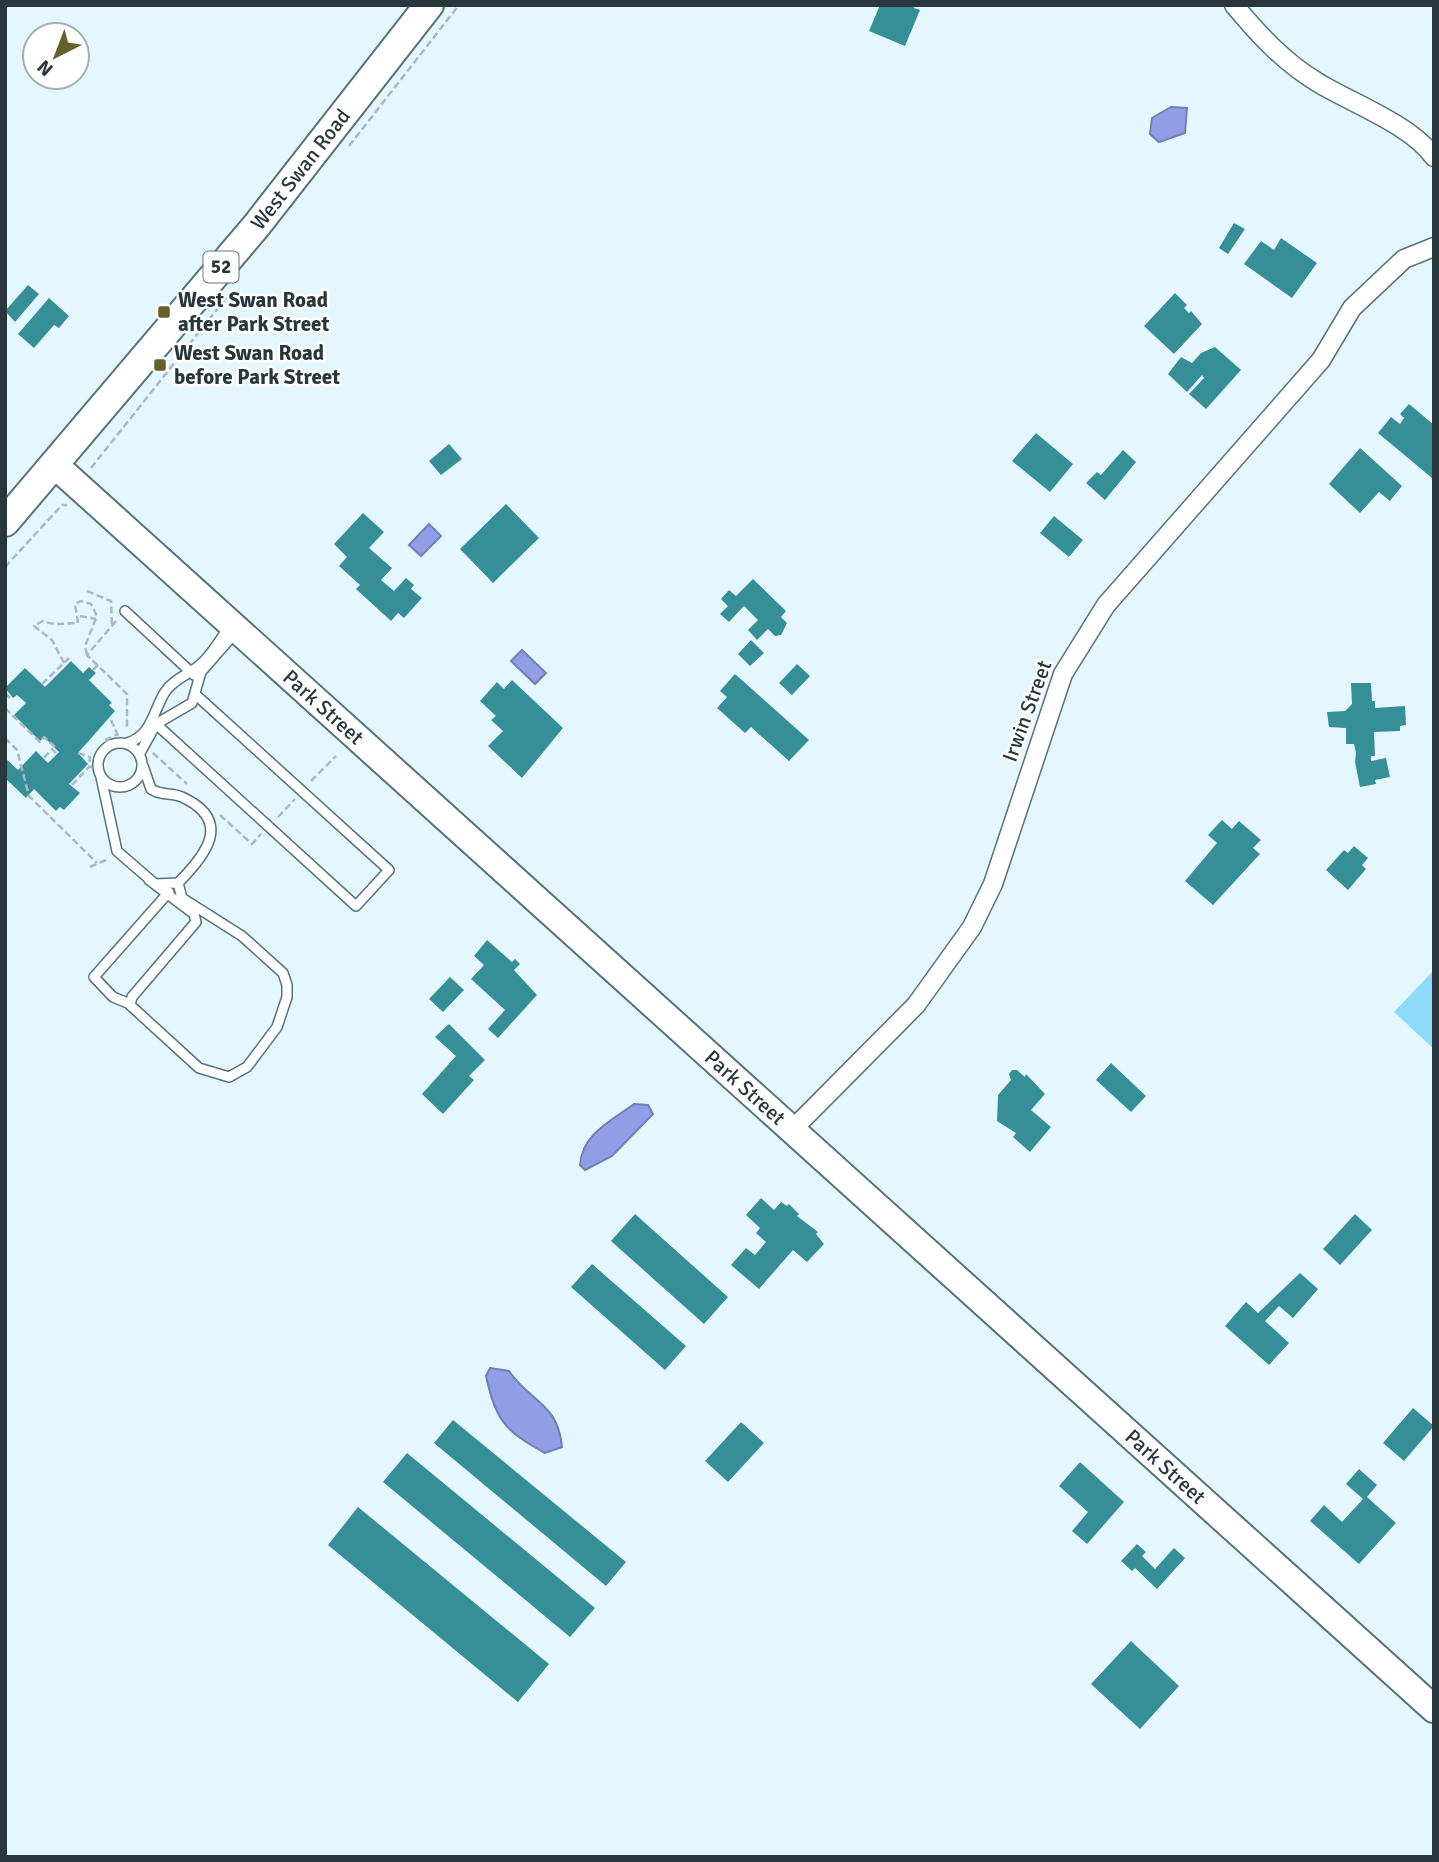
<svg xmlns="http://www.w3.org/2000/svg" width="1439" height="1862" viewBox="0 0 1439 1862" font-family="Signika,sans-serif">
<rect width="100%" height="100%" fill="#e4f6ff"/>
<path fill="#8edafb" d="M1434,970V1049L1394,1012Z"/>
<path fill="#919ee5" stroke="#727fb2" stroke-width="2" d="M1171,107L1187,108L1185,133L1159,142L1150,134L1152,118Z
M429,524L441,536L421,556L409,545Z
M522,650L546,673L535,684L511,661Z
M634,1104L648,1105L653,1114L612,1156L585,1170L580,1165C582,1134 611,1121 634,1104Z
M490,1368L509,1371C531,1403 558,1403 562,1447L545,1453C505,1431 496,1421 486,1376Z"/>
<path fill="#368f96" d="M880,5H915L914,8L920,10L905,46L869,31Z
M1234,223L1245,229L1228,254L1219,248Z
M1281,238L1317,263L1292,298L1244,264L1261,241L1274,250Z
M28,285L39,294L15,322L5,311Z
M1175,293L1187,305L1184,308L1189,313L1191,311L1202,324L1174,354L1144,326Z
M49,298L69,316L59,328L54,325L34,348L18,334Z
M1215,347L1241,370L1206,409L1189,394L1204,378L1202,375L1187,392L1168,374L1181,357L1192,363L1201,353Z
M1409,404L1434,425L1432,478L1378,433L1391,417L1400,424L1404,418L1400,414Z
M1036,433L1073,464L1050,492L1012,461Z
M449,444L462,459L441,475L429,461Z
M1360,448L1402,486L1390,501L1379,492L1360,513L1329,484Z
M1123,450L1136,462L1105,500L1086,483L1097,472L1101,475Z
M506,504L539,538L493,583L460,549Z
M363,513L384,532L369,548L392,568L381,580L394,591L406,578L414,585L411,589L422,598L404,618L398,613L391,621L356,589L360,585L339,566L347,557L334,544Z
M1054,516L1083,540L1069,557L1040,533Z
M753,579L786,611L781,617L787,623L781,635L775,636L768,629L757,640L748,630L758,620L744,606L729,622L720,614L728,606L721,599L729,590L736,596Z
M751,640L764,653L750,666L738,654Z
M71,661L83,673L89,667L96,673L89,680L112,703L109,705L115,711L78,753L88,764L69,784L80,793L64,810L60,807L56,811L34,789L26,798L5,778V758L18,770L36,751L48,763L59,752L44,737L40,741L14,715L26,703L17,695L13,698L5,688L25,668L45,687Z
M797,664L810,676L792,695L779,683Z
M735,674L809,740L789,761L751,727L745,733L717,708L727,697L720,691Z
M512,680L563,728L522,778L488,746L503,731L491,720L496,716L480,701L497,682L504,689Z
M1351,683H1371L1372,701H1375V708L1405,706L1406,725L1400,726V731L1374,732L1375,756H1371V761L1386,758L1390,777L1375,780L1376,784L1360,787L1355,762L1356,753L1354,744H1346V728L1329,727L1327,712L1345,711L1352,704Z
M1222,820L1232,829L1239,821L1261,840L1253,848L1260,854L1213,905L1185,881L1217,843L1208,835Z
M1354,846L1368,858L1362,865L1366,869L1348,890L1326,870L1344,850L1348,853Z
M487,940L512,962L515,959L520,964L514,970L537,995L498,1038L488,1029L505,1010L471,979L484,965L474,956Z
M450,977L464,990L443,1012L429,999Z
M449,1024L485,1060L469,1076L474,1080L443,1114L422,1094L456,1056L435,1037Z
M1111,1063L1146,1096L1131,1112L1096,1080Z
M1012,1070H1017L1025,1077L1026,1074L1045,1094L1031,1110L1051,1127L1030,1152L1013,1137L1016,1133L997,1121L998,1095L1011,1080L1009,1074Z
M761,1198L774,1210L781,1202L787,1206L789,1204L799,1214L797,1216L818,1232L816,1234L824,1244L807,1262L793,1250L759,1289L731,1265L746,1248L755,1255L766,1242L756,1233L760,1228L746,1215Z
M635,1214L728,1297L704,1324L611,1241Z
M1355,1214L1372,1230L1340,1265L1323,1249Z
M592,1264L686,1346L665,1370L571,1287Z
M1300,1273L1318,1289L1293,1318L1279,1306L1265,1321L1289,1343L1269,1365L1225,1326L1246,1302L1258,1313Z
M1413,1408L1434,1426L1404,1461L1383,1443Z
M453,1420L626,1562L606,1586L434,1443Z
M741,1422L764,1443L728,1482L705,1461Z
M407,1453L595,1608L570,1637L383,1482Z
M1080,1462L1124,1502L1087,1544L1072,1531L1088,1512L1059,1486Z
M1359,1469L1377,1485L1367,1497L1396,1523L1359,1564L1310,1521L1324,1505L1342,1522L1363,1499L1346,1484Z
M358,1507L549,1664L518,1702L328,1545Z
M1137,1544L1146,1552L1142,1556L1155,1569L1174,1548L1185,1558L1157,1589L1135,1568L1132,1571L1121,1561Z
M1131,1641L1179,1686L1140,1729L1091,1684Z"/>
<g fill="none" stroke-linecap="round" stroke-linejoin="round">
<g stroke="#56727f" stroke-width="12">
<path id="lane" d="M125,611L194,675
M154,722L156,724L192,703L201,672L235,633
M98 765a22 22 0 1 1 44 0a22 22 0 1 1-44 0Z
M127,743C152,736 153,711 165,692C175,677 192,674 204,661C214,651 222,637 230,625
M140,753L156,724L356,906L389,870L196,695
M101,777L117,851L155,884L178,883C205,856 234,821 182,797C171,792 161,796 151,789L143,766
M149,880L194,914L196,922L132,997L130,1005L199,1068L229,1077L247,1067L277,1027L287,997V985L283,973L242,936L182,898L178,883
M130,1004L113,997L94,977L169,892"/>
</g>
<g stroke="#56727f" stroke-width="21">
<path id="street" d="M1234,5C1259,35 1284,62 1317,82C1351,103 1410,124 1434,157
M793,1129L916,1005L972,927L993,884L1063,674L1106,605L1321,360L1352,308L1404,259L1434,247"/>
</g>
<g stroke="#56727f" stroke-width="30">
<g id="secondary">
<path id="s1" d="M56,466L1434,1709"/>
</g>
</g>
<g stroke="#56727f" stroke-width="32">
<g id="primary">
<path id="s2" d="M5,522L257,225L429,5"/>
</g>
</g>
<path stroke="#a8b9c0" stroke-width="2.5" stroke-dasharray="7 3.5" stroke-linecap="butt" d="M349,146L459,5
M91,468L226,298
M5,567L62,505H67
M87,591L111,601L112,626
M80,616L96,619
M116,621L87,655L127,694V730
M64,663L52,640L34,626L43,621C55,626 66,623 78,623L75,604L81,601L91,604L97,616L85,646L87,655
M93,670L98,665
M42,684L69,658
M5,693L9,697L5,701
M5,708L40,742L44,737L54,746L52,749
M111,720L118,736
M5,738L17,750L29,796L97,863
M105,740L118,734
M105,741H115
M78,753L90,757L89,767
M153,753L187,784
M44,758L52,749L57,754
M311,781L336,756
M72,785L89,767H95
M220,815L252,844L261,834
M278,817L295,799
M90,867L108,859"/>
<use href="#lane" stroke="#fff" stroke-width="9"/>
<use href="#street" stroke="#fff" stroke-width="18"/>
<use href="#secondary" stroke="#fff" stroke-width="26"/>
<use href="#primary" stroke="#fff" stroke-width="28"/>
</g>
<g fill="#64602c" stroke="#fff" stroke-width="2.5">
<rect x="157" y="305" width="14" height="14" rx="3.5"/>
<rect x="153" y="358" width="14" height="14" rx="3.5"/>
</g>
<g text-anchor="middle" dominant-baseline="central" stroke-width="5" stroke-linejoin="round" paint-order="stroke">
<rect fill="#fff" stroke="#697276" stroke-width="2" x="203.5" y="251.5" width="35" height="31" rx="5"/>
<g font-size="19" font-weight="bold" fill="#29363b">
<text x="221" y="267">52</text>
</g>
<g font-size="21" fill="#29363b" stroke="#fff">
<text stroke="none"><textPath href="#s2" startOffset="460">West Swan Road</textPath></text>
<text stroke="none"><textPath href="#s1" startOffset="360">Park Street</textPath></text>
<text transform="translate(1027 711) rotate(-70)">Irwin Street</text>
<text stroke="none"><textPath href="#s1" startOffset="928">Park Street</textPath></text>
<text stroke="none"><textPath href="#s1" startOffset="1494">Park Street</textPath></text>
</g>
<g font-size="21" font-weight="bold" fill="#29363b" stroke="#fff" text-anchor="start">
<text x="178" y="300">West Swan Road<tspan x="178" dy="24">after Park Street</tspan></text>
<text x="174" y="353">West Swan Road<tspan x="174" dy="24">before Park Street</tspan></text>
</g>
</g>
<rect width="1439" height="1862" fill="none" stroke="#29363b" stroke-width="14"/>
<g transform="translate(56 56) rotate(222)"><circle r="33" fill="#ffffff" stroke="#a9afb1" stroke-width="2"/>
<path d="M0-5L12 26L0 18L-12 26Z" fill="#64602c"/>
<text y="-10" font-size="19" font-weight="bold" text-anchor="middle" fill="#29363b">N</text>
</g>
</svg>
